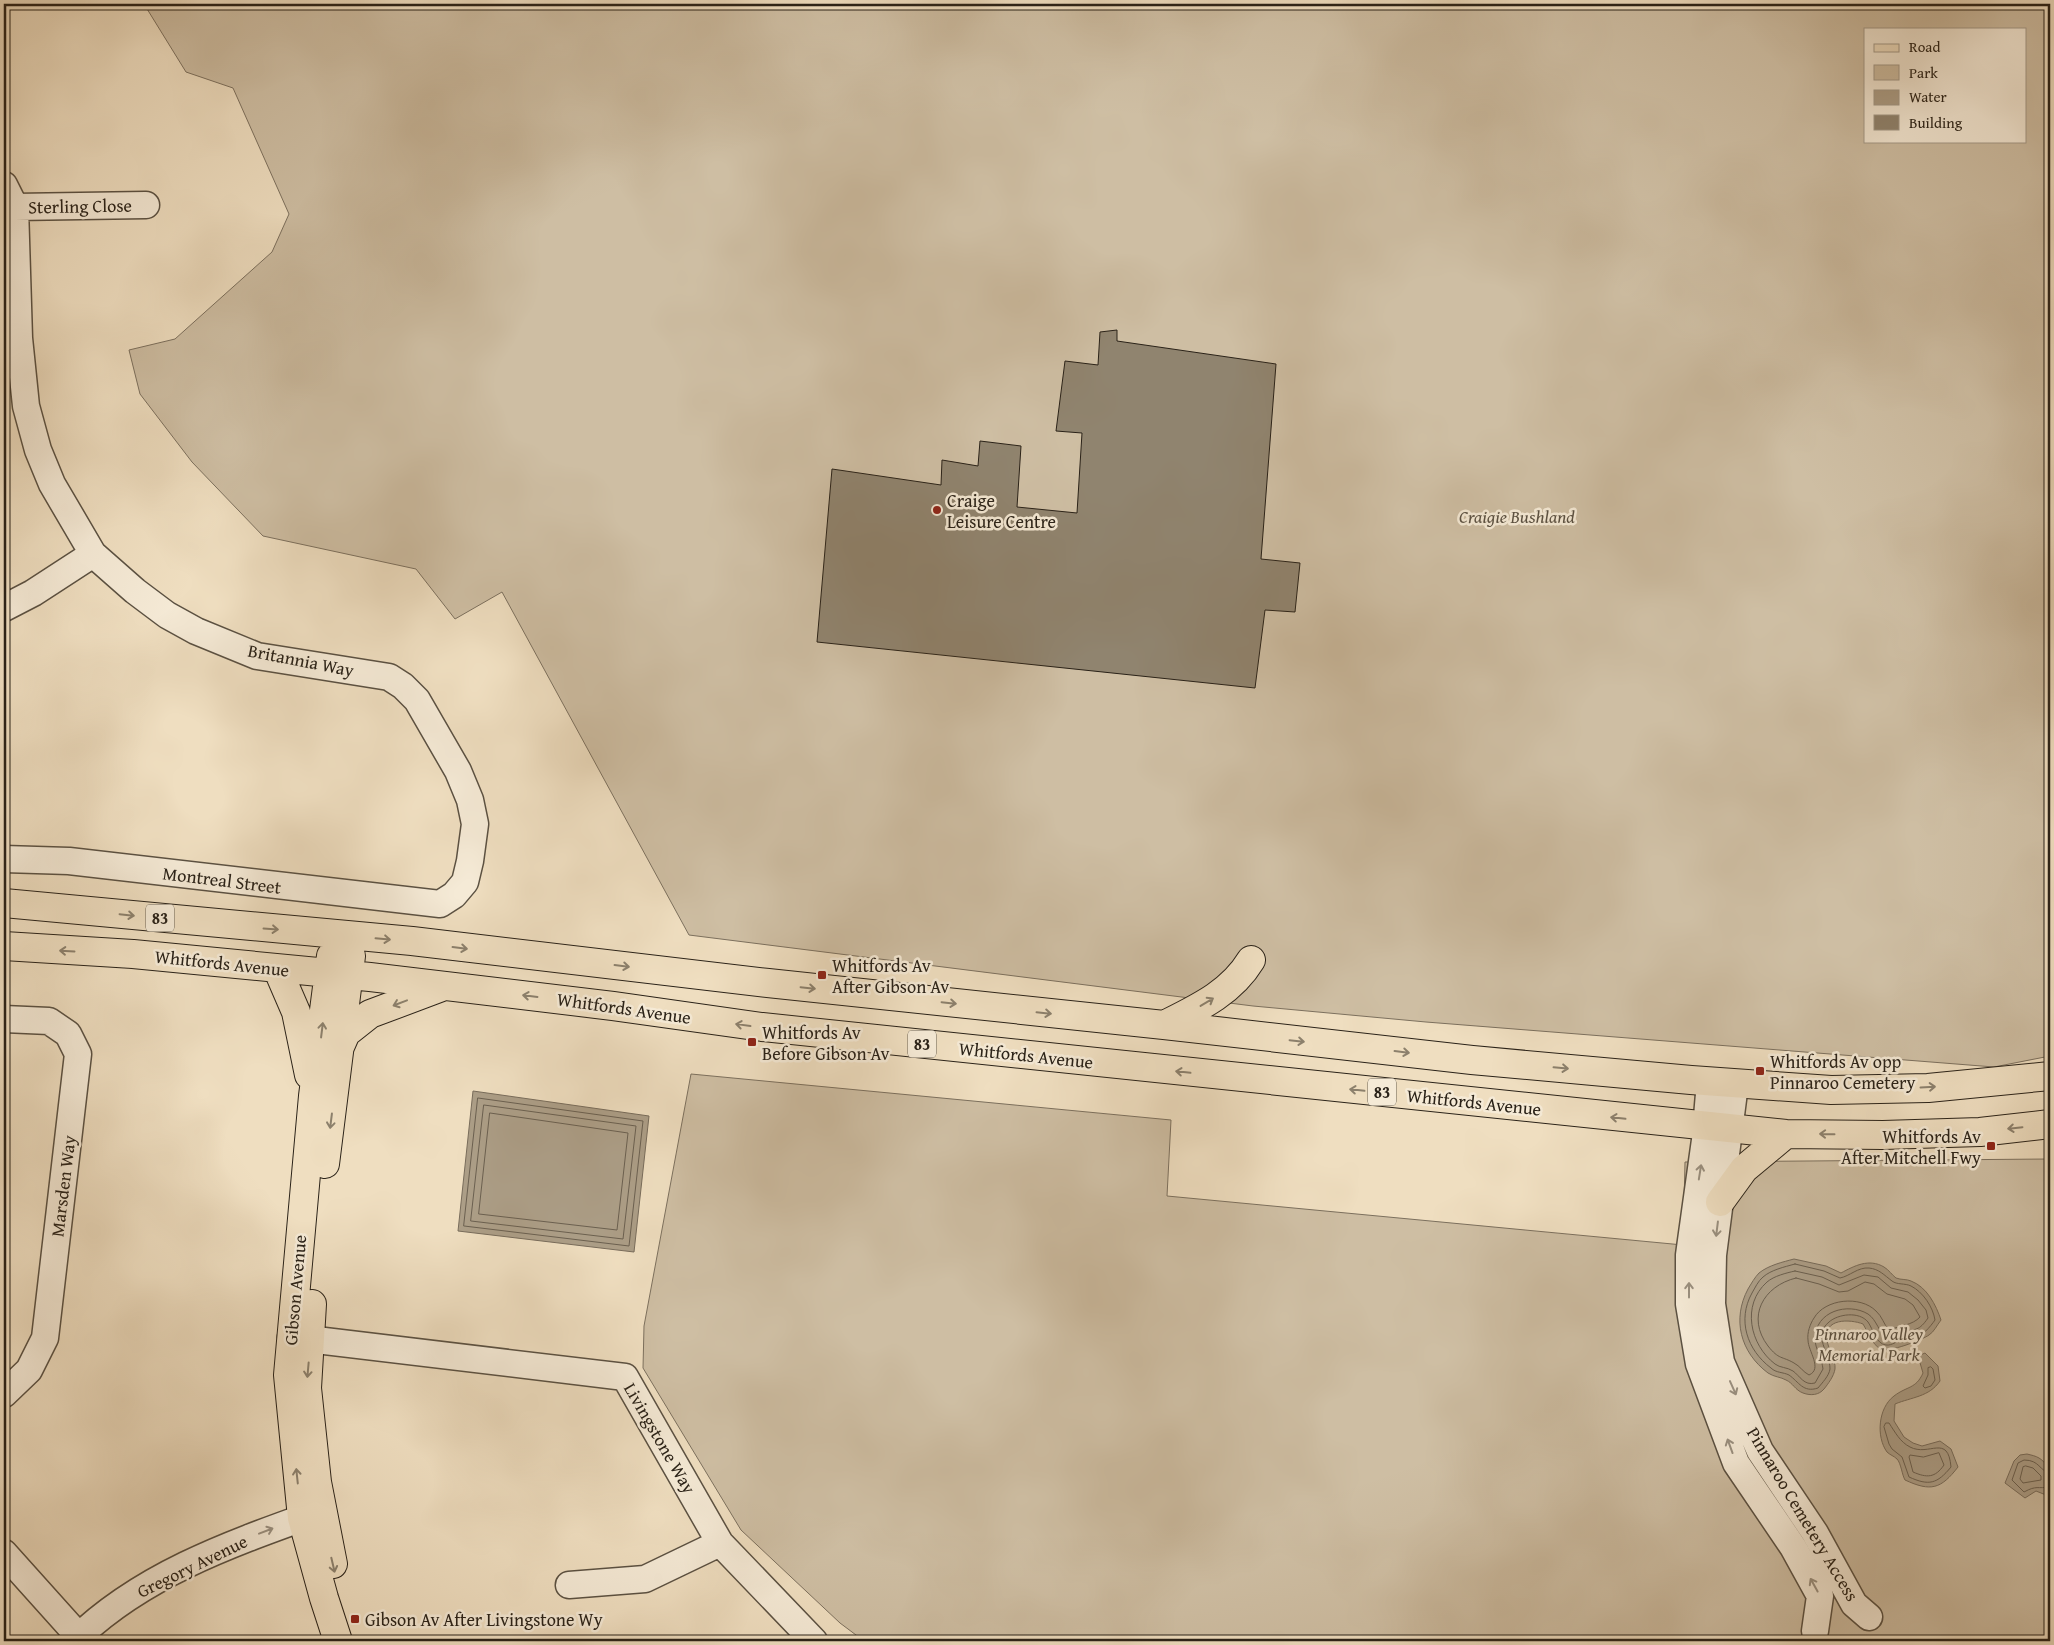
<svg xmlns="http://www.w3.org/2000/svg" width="2054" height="1645" viewBox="0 0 2054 1645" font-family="'Gentium Book Plus',serif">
<rect width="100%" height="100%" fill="#efdec0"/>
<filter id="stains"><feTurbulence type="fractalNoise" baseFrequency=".004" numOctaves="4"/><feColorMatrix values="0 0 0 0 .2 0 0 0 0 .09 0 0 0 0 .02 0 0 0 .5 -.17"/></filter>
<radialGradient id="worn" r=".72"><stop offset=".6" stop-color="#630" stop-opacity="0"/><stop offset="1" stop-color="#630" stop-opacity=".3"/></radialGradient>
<path fill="#cebea3" stroke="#7c705e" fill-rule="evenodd" d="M144,4H2050V1056L1994,1067L1426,1022L1253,1006L689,935L502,592L455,619L416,569L263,536L192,462L140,394L129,350L175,339L272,252L289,214L233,88L186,72ZM1865,29H2025V141H1865Z
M691,1074L1171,1120L1167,1196L1683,1245L1685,1162L2050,1159V1641H864L840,1623L741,1530L643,1368L644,1326Z"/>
<path fill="#ac9e87" stroke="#786c5b" d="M473,1091L649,1116L634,1252L458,1231Z
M1794,1259L1826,1266L1841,1273C1854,1266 1869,1258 1884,1267C1889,1270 1892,1275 1896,1278C1901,1280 1907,1279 1911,1281C1927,1287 1936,1305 1941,1320C1937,1325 1934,1332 1929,1335C1922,1340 1888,1353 1881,1349C1872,1345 1868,1332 1863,1324C1850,1319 1823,1318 1827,1340C1828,1349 1836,1360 1835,1369C1834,1376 1828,1384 1824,1389C1819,1395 1811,1396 1803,1393C1795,1390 1793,1383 1786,1380C1781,1377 1774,1377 1768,1373C1740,1352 1732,1319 1748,1289C1751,1284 1755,1277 1759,1273C1769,1265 1783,1262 1794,1259Z
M1925,1353L1938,1366L1940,1381C1929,1397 1912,1397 1895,1404L1894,1421L1904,1437L1913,1443L1922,1446L1940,1441L1951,1449L1958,1467C1941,1489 1931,1492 1905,1480C1902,1475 1901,1463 1897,1459C1894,1456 1890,1455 1887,1452C1876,1437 1878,1408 1894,1396C1907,1386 1916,1389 1923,1373L1918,1356Z
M2027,1454C2031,1455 2036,1456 2039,1458C2051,1465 2054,1484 2046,1495L2036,1491L2025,1498L2005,1483L2014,1461L2020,1455Z"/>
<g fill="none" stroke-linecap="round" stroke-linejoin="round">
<path stroke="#6b6050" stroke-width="1" d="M478,1098L643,1121L629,1246L464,1226Z
M484,1105L636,1126L623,1239L471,1221Z
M490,1113L628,1133L617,1230L479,1214Z
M1795,1264L1824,1271L1840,1278C1850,1276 1858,1267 1869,1268C1879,1269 1884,1275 1892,1281C1897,1285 1905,1283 1911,1286C1923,1292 1933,1307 1935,1320C1930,1327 1922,1337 1912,1339C1909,1339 1907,1338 1904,1339C1898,1340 1892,1346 1886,1345C1876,1344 1873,1329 1868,1322C1859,1311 1838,1314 1829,1322C1812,1336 1830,1352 1830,1369C1829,1376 1822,1383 1818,1388C1803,1393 1799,1382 1789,1375C1783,1372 1776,1373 1771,1368C1747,1350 1737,1320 1752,1293C1755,1288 1758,1281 1763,1277C1771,1270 1784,1267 1795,1264Z
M1795,1271L1822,1277L1839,1285L1864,1275L1878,1277L1891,1288L1908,1292L1918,1300L1926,1310L1928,1318C1919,1331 1916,1329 1903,1332C1898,1333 1893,1337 1887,1339C1879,1333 1877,1320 1868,1314C1848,1302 1815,1311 1815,1339C1815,1348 1822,1359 1823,1369L1815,1383C1804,1386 1800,1376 1793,1371C1787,1367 1780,1368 1775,1364C1750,1345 1741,1305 1767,1282C1774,1276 1786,1273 1795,1271Z
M1796,1278L1819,1284L1839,1292L1848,1291L1865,1282L1874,1284L1887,1294L1905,1299L1913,1305L1920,1317C1913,1325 1899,1326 1889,1330C1884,1325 1882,1316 1876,1311C1860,1295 1825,1299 1814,1318C1810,1324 1807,1333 1808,1340C1808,1351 1823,1369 1809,1375C1803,1372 1800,1366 1794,1363C1782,1356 1779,1360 1768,1346C1746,1317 1763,1286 1796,1278Z
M1931,1367L1933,1369L1935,1380L1931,1386L1925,1388L1923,1386L1928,1375V1368Z
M1886,1423H1889C1895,1432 1900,1442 1910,1447C1929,1457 1948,1433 1951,1467C1937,1484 1929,1486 1909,1477L1902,1457L1892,1449L1889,1444L1884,1427Z
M1939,1453L1944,1465C1935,1478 1927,1478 1913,1472L1909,1457L1910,1455L1923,1457Z
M2026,1466L2033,1468L2041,1476V1480L2023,1483L2020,1479L2023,1467Z
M2050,1473C2039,1471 2040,1460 2024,1460L2018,1463L2012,1480L2024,1492C2037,1485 2037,1489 2050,1487"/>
</g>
<path fill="#90846f" stroke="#2a2218" d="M1117,330V341L1276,364L1261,559L1300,563L1295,612L1265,610L1255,688L817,642L832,469L941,485L942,460L978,466L980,441L1021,446L1017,507L1077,513L1082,433L1056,431L1065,361L1098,365L1100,332Z"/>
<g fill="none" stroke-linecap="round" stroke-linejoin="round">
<g stroke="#5b5142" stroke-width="29">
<path id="minor" d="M4,185L15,207L19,338L26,406L38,450L52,484L93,554L135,591L167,615L196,631L257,656L389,677L403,686L417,700L458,771L470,800L475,824L470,861L465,882L454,895L440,904L69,861L4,859
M15,207L146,205
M4,608L33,593L93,554
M4,1019L49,1021L68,1034L78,1054L45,1338L29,1370L4,1394
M1710,1082L1705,1140L1689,1255V1304L1699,1364L1736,1463L1793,1547L1820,1596L1815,1631
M1735,1084L1713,1255L1712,1304L1721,1362L1760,1451L1815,1533L1854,1604L1869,1617
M291,1337L625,1377L720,1543L814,1641
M4,1553L83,1641
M569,1585L645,1579L720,1543
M74,1641C142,1574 233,1543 322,1511"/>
</g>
<g stroke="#2a2218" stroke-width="30">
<path id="major" d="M4,903L412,941L768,983L1164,1025L1472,1060L1691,1080L1831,1090L1928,1088L2050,1076
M4,946L133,954L370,977L613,1006L762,1027L1786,1134L1883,1135L1980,1132L2050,1124
M331,956L313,1096L288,1375L302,1518L324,1598L338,1641
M277,968L296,1012L309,1075
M1164,1025C1198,1008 1231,993 1251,960
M339,1049L346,1033L370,1014L442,987
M325,1164L351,956
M1720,1202L1744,1169L1786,1134
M312,1304L307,1388L317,1482L333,1564"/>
</g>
<use href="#minor" stroke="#f5ead6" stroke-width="26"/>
<use href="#major" stroke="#efdec0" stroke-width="28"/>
</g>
<defs><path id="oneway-shaft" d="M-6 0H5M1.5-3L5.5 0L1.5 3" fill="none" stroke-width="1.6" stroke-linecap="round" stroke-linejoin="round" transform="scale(1.25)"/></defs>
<g stroke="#8c806c">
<use href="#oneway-shaft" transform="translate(127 915) rotate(6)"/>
<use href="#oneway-shaft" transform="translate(271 929) rotate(4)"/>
<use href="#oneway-shaft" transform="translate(383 939) rotate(5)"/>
<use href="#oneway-shaft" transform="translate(460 948) rotate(7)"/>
<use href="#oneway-shaft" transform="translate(67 951) rotate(-177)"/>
<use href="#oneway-shaft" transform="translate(622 966) rotate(7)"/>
<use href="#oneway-shaft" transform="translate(808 988) rotate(6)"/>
<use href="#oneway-shaft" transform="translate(530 996) rotate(-173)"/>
<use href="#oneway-shaft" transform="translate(1207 1002) rotate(-31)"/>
<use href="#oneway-shaft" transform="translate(400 1003) rotate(159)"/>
<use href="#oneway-shaft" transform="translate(949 1003) rotate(6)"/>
<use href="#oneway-shaft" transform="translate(1044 1013) rotate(6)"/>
<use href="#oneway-shaft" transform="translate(743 1025) rotate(-172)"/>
<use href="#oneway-shaft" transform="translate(322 1030) rotate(-83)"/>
<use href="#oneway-shaft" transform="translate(1297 1041) rotate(6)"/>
<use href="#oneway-shaft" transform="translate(1402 1052) rotate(7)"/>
<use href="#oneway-shaft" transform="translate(1561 1068) rotate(5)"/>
<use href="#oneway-shaft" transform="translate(1183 1072) rotate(-174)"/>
<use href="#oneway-shaft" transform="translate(1928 1087) rotate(-3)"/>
<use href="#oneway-shaft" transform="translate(1357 1090) rotate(-174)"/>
<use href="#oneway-shaft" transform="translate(1618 1118) rotate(-174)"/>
<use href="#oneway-shaft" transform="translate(331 1121) rotate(97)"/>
<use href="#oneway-shaft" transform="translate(2015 1128) rotate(174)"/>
<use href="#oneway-shaft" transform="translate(1827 1134) rotate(-179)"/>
<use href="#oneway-shaft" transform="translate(308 1370) rotate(95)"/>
<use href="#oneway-shaft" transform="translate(297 1476) rotate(-96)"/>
<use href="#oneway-shaft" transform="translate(333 1565) rotate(77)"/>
</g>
<g stroke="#9a9080">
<use href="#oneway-shaft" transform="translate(1700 1172) rotate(-81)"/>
<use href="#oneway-shaft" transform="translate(1717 1229) rotate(97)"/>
<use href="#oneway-shaft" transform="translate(1689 1290) rotate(-90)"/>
<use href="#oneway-shaft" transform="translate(1733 1388) rotate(66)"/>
<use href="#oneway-shaft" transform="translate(1730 1446) rotate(-110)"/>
<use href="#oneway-shaft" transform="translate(266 1531) rotate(-21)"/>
<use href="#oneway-shaft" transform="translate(1814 1585) rotate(-119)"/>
</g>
<g fill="#8f2418" stroke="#f5ead6" stroke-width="2">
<circle cx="937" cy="510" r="5"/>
<rect x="817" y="970" width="10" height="10" rx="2.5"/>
<rect x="747" y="1037" width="10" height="10" rx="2.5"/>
<rect x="1755" y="1066" width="10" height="10" rx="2.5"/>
<rect x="1986" y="1141" width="10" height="10" rx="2.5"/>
<rect x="350" y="1614" width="10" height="10" rx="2.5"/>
</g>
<g text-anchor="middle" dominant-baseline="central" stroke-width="5" stroke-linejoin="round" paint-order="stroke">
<g fill="#f5ead6" stroke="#675e51" stroke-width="1">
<rect x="146" y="904.5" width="28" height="27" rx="4"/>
<rect x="908" y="1030.5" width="28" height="27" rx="4"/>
<rect x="1368" y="1078.5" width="28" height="27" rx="4"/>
</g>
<g font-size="16" font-weight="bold" fill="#2a2218">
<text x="160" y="918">83</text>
<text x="922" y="1044">83</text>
<text x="1382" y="1092">83</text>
</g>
<g font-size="18" fill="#2a2218" stroke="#f5ead6">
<text transform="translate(80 206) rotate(-1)">Sterling Close</text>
<text transform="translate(301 660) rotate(11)">Britannia Way</text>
<text transform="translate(222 880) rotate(7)">Montreal Street</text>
<text transform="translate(222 963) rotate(6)">Whitfords Avenue</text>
<text transform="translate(624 1008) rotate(8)">Whitfords Avenue</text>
<text transform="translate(1026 1055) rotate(6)">Whitfords Avenue</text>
<text transform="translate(1474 1102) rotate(6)">Whitfords Avenue</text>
<text transform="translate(63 1186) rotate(-83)">Marsden Way</text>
<text transform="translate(295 1290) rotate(-85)">Gibson Avenue</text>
<text transform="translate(660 1438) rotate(60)">Livingstone Way</text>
<text transform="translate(1803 1514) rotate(59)">Pinnaroo Cemetery Access</text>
<text transform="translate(192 1566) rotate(-26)">Gregory Avenue</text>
</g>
<g font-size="18" fill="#2a2218" stroke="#f5ead6" text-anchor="start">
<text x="947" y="500">Craige<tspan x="947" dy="21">Leisure Centre</tspan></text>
<text x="832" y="965">Whitfords Av<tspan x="832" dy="21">After Gibson Av</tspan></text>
<text x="762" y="1032">Whitfords Av<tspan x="762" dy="21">Before Gibson Av</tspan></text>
<text x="1770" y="1061">Whitfords Av opp<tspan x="1770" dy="21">Pinnaroo Cemetery</tspan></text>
<text x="1981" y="1136" text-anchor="end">Whitfords Av<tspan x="1981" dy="21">After Mitchell Fwy</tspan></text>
<text x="365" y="1619">Gibson Av After Livingstone Wy</text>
</g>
<g font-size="18" font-style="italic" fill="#5b5142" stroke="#f5ead6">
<text x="1517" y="516">Craigie Bushland</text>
<text x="1869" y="1333">Pinnaroo Valley<tspan x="1869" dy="21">Memorial Park</tspan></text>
</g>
</g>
<rect width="2054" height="1645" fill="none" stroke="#efdec0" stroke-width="20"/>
<rect x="5" y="5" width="2044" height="1635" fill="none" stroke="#2a2218" stroke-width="2.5"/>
<rect x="10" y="10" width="2034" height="1625" fill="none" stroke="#2a2218"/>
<rect x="1864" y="28" width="162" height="115" fill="#f5ead6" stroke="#a49a8a"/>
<rect x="1874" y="44" width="25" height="8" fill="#efdec0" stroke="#a49a8a"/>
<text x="1909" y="52" font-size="15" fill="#2a2218">Road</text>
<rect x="1874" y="65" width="25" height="15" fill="#cebea3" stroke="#a49a8a"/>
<text x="1909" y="78" font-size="15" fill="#2a2218">Park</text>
<rect x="1874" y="90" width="25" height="15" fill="#ac9e87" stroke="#a49a8a"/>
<text x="1909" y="102" font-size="15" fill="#2a2218">Water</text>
<rect x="1874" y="115" width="25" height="15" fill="#90846f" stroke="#a49a8a"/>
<text x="1909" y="128" font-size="15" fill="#2a2218">Building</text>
<rect width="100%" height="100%" filter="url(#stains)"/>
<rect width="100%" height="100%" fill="url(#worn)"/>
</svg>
